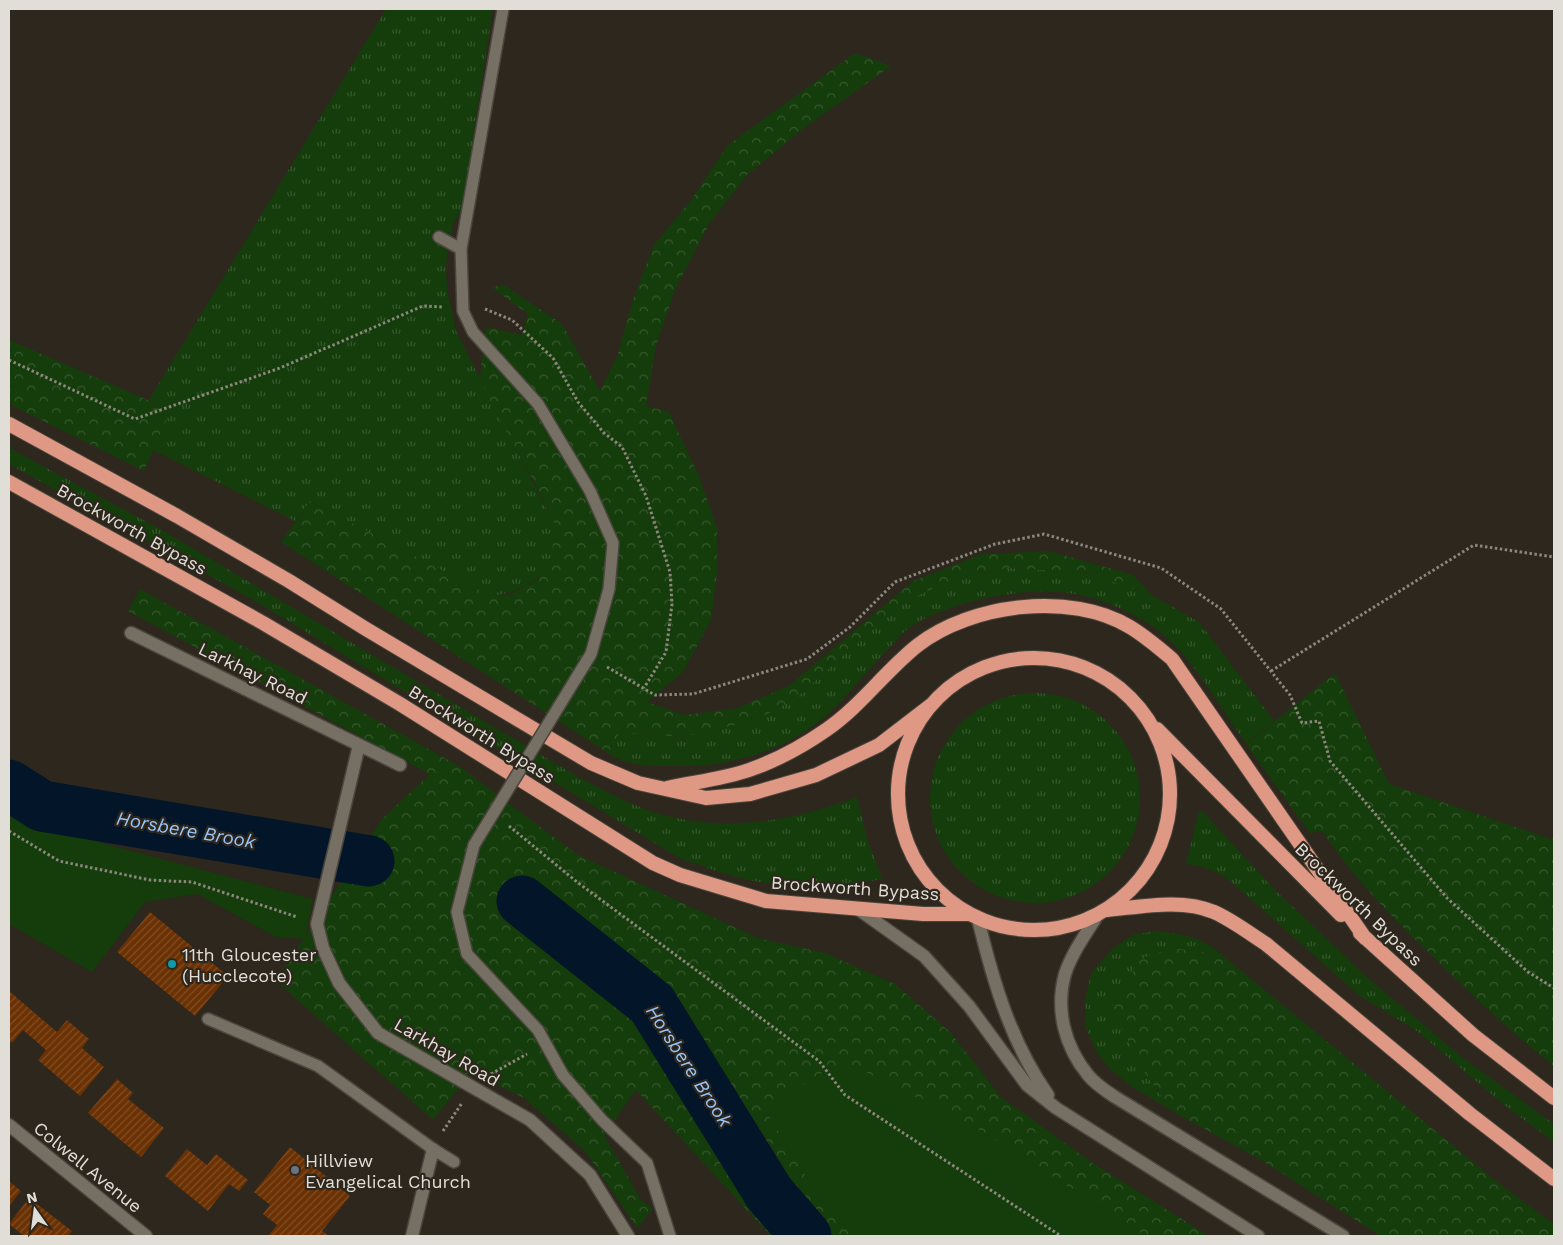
<svg xmlns="http://www.w3.org/2000/svg" width="1563" height="1245" viewBox="0 0 1563 1245" font-family="'Work Sans',sans-serif">
<defs>
<pattern id="grass-tufts" width="24" height="20" patternUnits="userSpaceOnUse" patternTransform="scale(1.25)"><rect width="24" height="20" fill="#153c0b"/><path d="M3 7l-1-3M5 7V3M7 7l1-3M15 17l-1-3M17 17v-4M19 17l1-3" fill="none" stroke="#37582e"/></pattern>
<pattern id="forest-crowns" width="20" height="18" patternUnits="userSpaceOnUse" patternTransform="scale(1.25)"><rect width="20" height="18" fill="#153c0b"/><path d="M2 6a3 3 0 1 1 6 0M12 15a3 3 0 1 1 6 0" fill="none" stroke="#37582e"/></pattern>
<pattern id="building-hatch" width="6" height="6" patternUnits="userSpaceOnUse" patternTransform="scale(1.25)"><rect width="6" height="6" fill="#6b3103"/><path d="M-1 1l2-2M0 6l6-6M5 7l2-2" fill="none" stroke="#804e27"/></pattern>
</defs>
<rect width="100%" height="100%" fill="#2d271d"/>
<path fill="url(#grass-tufts)" d="M386,9H493L462,209L453,224L446,265L447,290L456,331L556,527C554,538 554,553 549,562C538,585 514,593 491,596L310,501L295,521L153,450L171,410L149,400Z
M9,448L160,529L580,778C607,792 634,807 663,815C731,833 794,820 857,797L867,838L882,879C834,887 780,889 732,876C715,871 698,864 681,859L255,601L9,464Z
M1008,568L1083,572L1152,595L1199,622L1274,721L1246,743C1220,708 1193,657 1159,631C1138,615 1110,602 1084,596C1034,583 949,600 907,629C901,634 895,642 889,648C872,666 857,684 840,702C803,744 737,767 682,766C656,766 630,768 608,753L620,732L683,737L756,720L893,611L920,594L956,579Z
M930 798a105 105 0 1 1 210 0a105 105 0 1 1-210 0Z
M1199,811L1203,812L1274,889L1369,979L1463,1058L1554,1124V1142L1503,1104L1417,1031L1360,996L1224,876L1203,867L1186,864Z
M1156,931C1181,934 1202,937 1221,954L1171,948L1145,1073L1174,1112L1131,1086L1111,1070L1097,1053L1086,1028L1085,1001L1091,974L1112,949L1132,935Z"/>
<path fill="url(#forest-crowns)" d="M855,53L891,66L800,131L747,175L709,224L675,290L656,346L646,406L669,412L699,476L717,528V573L711,620L683,672L647,702L685,715L738,708L790,685L913,581L982,554L1049,551L1133,575L1152,595L1083,572L1008,568L956,579L920,594L893,611L795,699L756,720L683,737L620,732L608,753L281,542L310,501L491,596L512,594L535,581L550,562L556,527L535,483L494,409L480,377L486,327L522,335L528,314L491,287L504,285L562,324L600,391L617,356L634,297L654,245L691,200L728,145Z
M9,340L171,410L144,471L9,404Z
M140,589L459,766L578,855L758,938L825,953L895,984L950,1032L1001,1097L1091,1162L1209,1236H1092L831,1068L783,1101L811,1184L854,1236H771L636,1090L604,1135L641,1200L653,1209L637,1228L585,1151L524,1098L472,1072L433,1120L276,981L382,819L430,774L128,611Z
M1335,673L1389,784L1554,840V1066C1507,1029 1464,988 1422,946C1385,910 1351,874 1322,831L1310,833L1246,744Z
M1171,948L1221,954L1497,1182L1554,1224V1236H1381L1261,1160L1174,1112L1145,1073L1111,1008L1140,959Z"/>
<path fill="#153c0b" d="M9,800L60,832L313,899L305,939L276,937L197,894L145,902L92,972L9,924Z
M848,1063L973,1126L1146,1236H854L811,1184L768,1115C791,1093 817,1071 848,1063Z"/>
<g fill="none" stroke-linecap="round" stroke-linejoin="round">
<path stroke="#031529" stroke-width="51" d="M9,785L42,806L369,861
M522,901L652,1004L769,1193L806,1236"/>
</g>
<path fill="url(#building-hatch)" d="M150,912L228,976L195,1016L117,952Z
M9,991L57,1032L67,1020L89,1039L82,1048L104,1067L80,1096L38,1060L46,1050L23,1030L12,1043L9,1040Z
M117,1079L133,1093L128,1099L164,1128L141,1157L88,1113Z
M290,1147L350,1196L322,1231L329,1236H268L277,1225L263,1214L270,1205L254,1192Z
M187,1149L207,1165L216,1154L248,1180L239,1191L229,1184L208,1211L165,1176Z
M9,1181L21,1191L9,1206Z
M29,1198L72,1231L68,1236H24L9,1224Z"/>
<g fill="none" stroke-linecap="round" stroke-linejoin="round">
<g stroke="#4a453d" stroke-width="14">
<path id="service" d="M503,9L461,249L463,311L473,332L538,404L590,491L613,543L609,589L591,654L575,680
M439,237L461,249
M474,845L457,912L467,954L538,1030L563,1075L602,1120L647,1163L670,1236
M208,1019L318,1066L433,1149L454,1162"/>
</g>
<g stroke="#4a453d" stroke-width="15">
<path id="minor" d="M131,633L400,765
M359,745L317,924L323,948L339,983L378,1033L530,1120L590,1175L628,1236
M9,1125L146,1236
M412,1236L433,1149"/>
</g>
<g stroke="#4a453d" stroke-width="15">
<path id="tertiary" d="M858,909L924,956L969,1006L1027,1085L1056,1108L1258,1236
M1097,916C1085,935 1072,953 1065,974C1055,1010 1065,1047 1088,1075C1095,1084 1106,1091 1115,1097L1343,1236
M978,919C993,981 1011,1043 1048,1095"/>
</g>
<g stroke="#4a453d" stroke-width="16">
<path id="trunk" d="M9,424L177,516L289,581L366,629L591,763L638,783L706,798L750,794L816,775L879,745L931,705
M9,482L263,623L400,704L653,863L680,875L766,901L923,914H968
M898 794a136 136 0 1 1 272 0a136 136 0 1 1-272 0Z
M1157,729L1341,915
M667,788C694,782 723,779 749,770C775,761 803,746 826,730C861,706 885,671 918,645C971,604 1071,591 1130,627C1145,636 1159,648 1172,659L1365,938
M1107,910C1140,907 1182,898 1214,912C1232,920 1249,933 1266,944L1470,1114L1554,1179
M1360,933L1473,1035L1554,1098"/>
</g>
<path stroke="#8b867e" stroke-width="3" stroke-dasharray="2.5 2.5" stroke-linecap="butt" d="M485,309L512,320L553,358L578,402L604,433L622,447L646,496L670,572L672,604L666,652L644,688
M9,360L135,419L280,368L423,306L443,307
M607,667L655,695L693,694L807,659L850,627L895,582L995,544L1044,534L1161,568L1221,609L1290,695L1302,723L1319,721L1330,761L1447,898L1528,972L1554,988
M1271,671L1474,545L1554,557
M509,826L577,882L819,1061L845,1095L1061,1236
M9,831L59,861L150,880L192,882L297,917
M491,1074L527,1054
M443,1131L462,1103"/>
<use href="#service" stroke="#766f64" stroke-width="11"/>
<use href="#minor" stroke="#766f64" stroke-width="12"/>
<use href="#tertiary" stroke="#766f64" stroke-width="12"/>
<use href="#trunk" stroke="#de9884" stroke-width="14"/>
<g stroke="#4a453d" stroke-width="14" stroke-linecap="butt">
<path id="service-bridge" d="M474,845L575,680"/>
</g>
<use href="#service-bridge" stroke="#766f64" stroke-width="11"/>
</g>
<circle fill="#0f9aa8" stroke="#2d271d" stroke-width="2" cx="172" cy="964" r="5"/>
<circle fill="#6b7280" stroke="#2d271d" stroke-width="2" cx="295" cy="1170" r="5"/>
<g text-anchor="middle" dominant-baseline="central" stroke-width="4.5" stroke-linejoin="round" paint-order="stroke">
<g font-size="18" fill="#e1ddd7" stroke="#2d271d">
<text transform="translate(132 529) rotate(29)">Brockworth Bypass</text>
<text transform="translate(253 673) rotate(26)">Larkhay Road</text>
<text transform="translate(482 734) rotate(32)">Brockworth Bypass</text>
<text transform="translate(855 888) rotate(4)">Brockworth Bypass</text>
<text transform="translate(1359 904) rotate(44)">Brockworth Bypass</text>
<text transform="translate(447 1052) rotate(30)">Larkhay Road</text>
<text transform="translate(88 1167) rotate(39)">Colwell Avenue</text>
</g>
<g font-size="18" fill="#e1ddd7" stroke="#2d271d" text-anchor="start">
<text x="182" y="954">11th Gloucester<tspan x="182" dy="21">(Hucclecote)</tspan></text>
<text x="305" y="1160">Hillview<tspan x="305" dy="21">Evangelical Church</tspan></text>
</g>
<g font-size="19" font-style="italic" fill="#97c4fa" stroke="#2d271d">
<text transform="translate(186 830) rotate(10)">Horsbere Brook</text>
<text transform="translate(689 1066) rotate(57)">Horsbere Brook</text>
</g>
</g>
<rect width="1563" height="1245" fill="none" stroke="#e1ddd7" stroke-width="20"/>
<g transform="translate(35 1210) rotate(346)" stroke="#2d271d" stroke-width="4" paint-order="stroke">
<path d="M0-4L9 19L0 12L-9 19Z" fill="#e1ddd7"/>
<text y="-8" font-size="14" font-weight="bold" text-anchor="middle" fill="#e1ddd7">N</text>
</g>
</svg>
